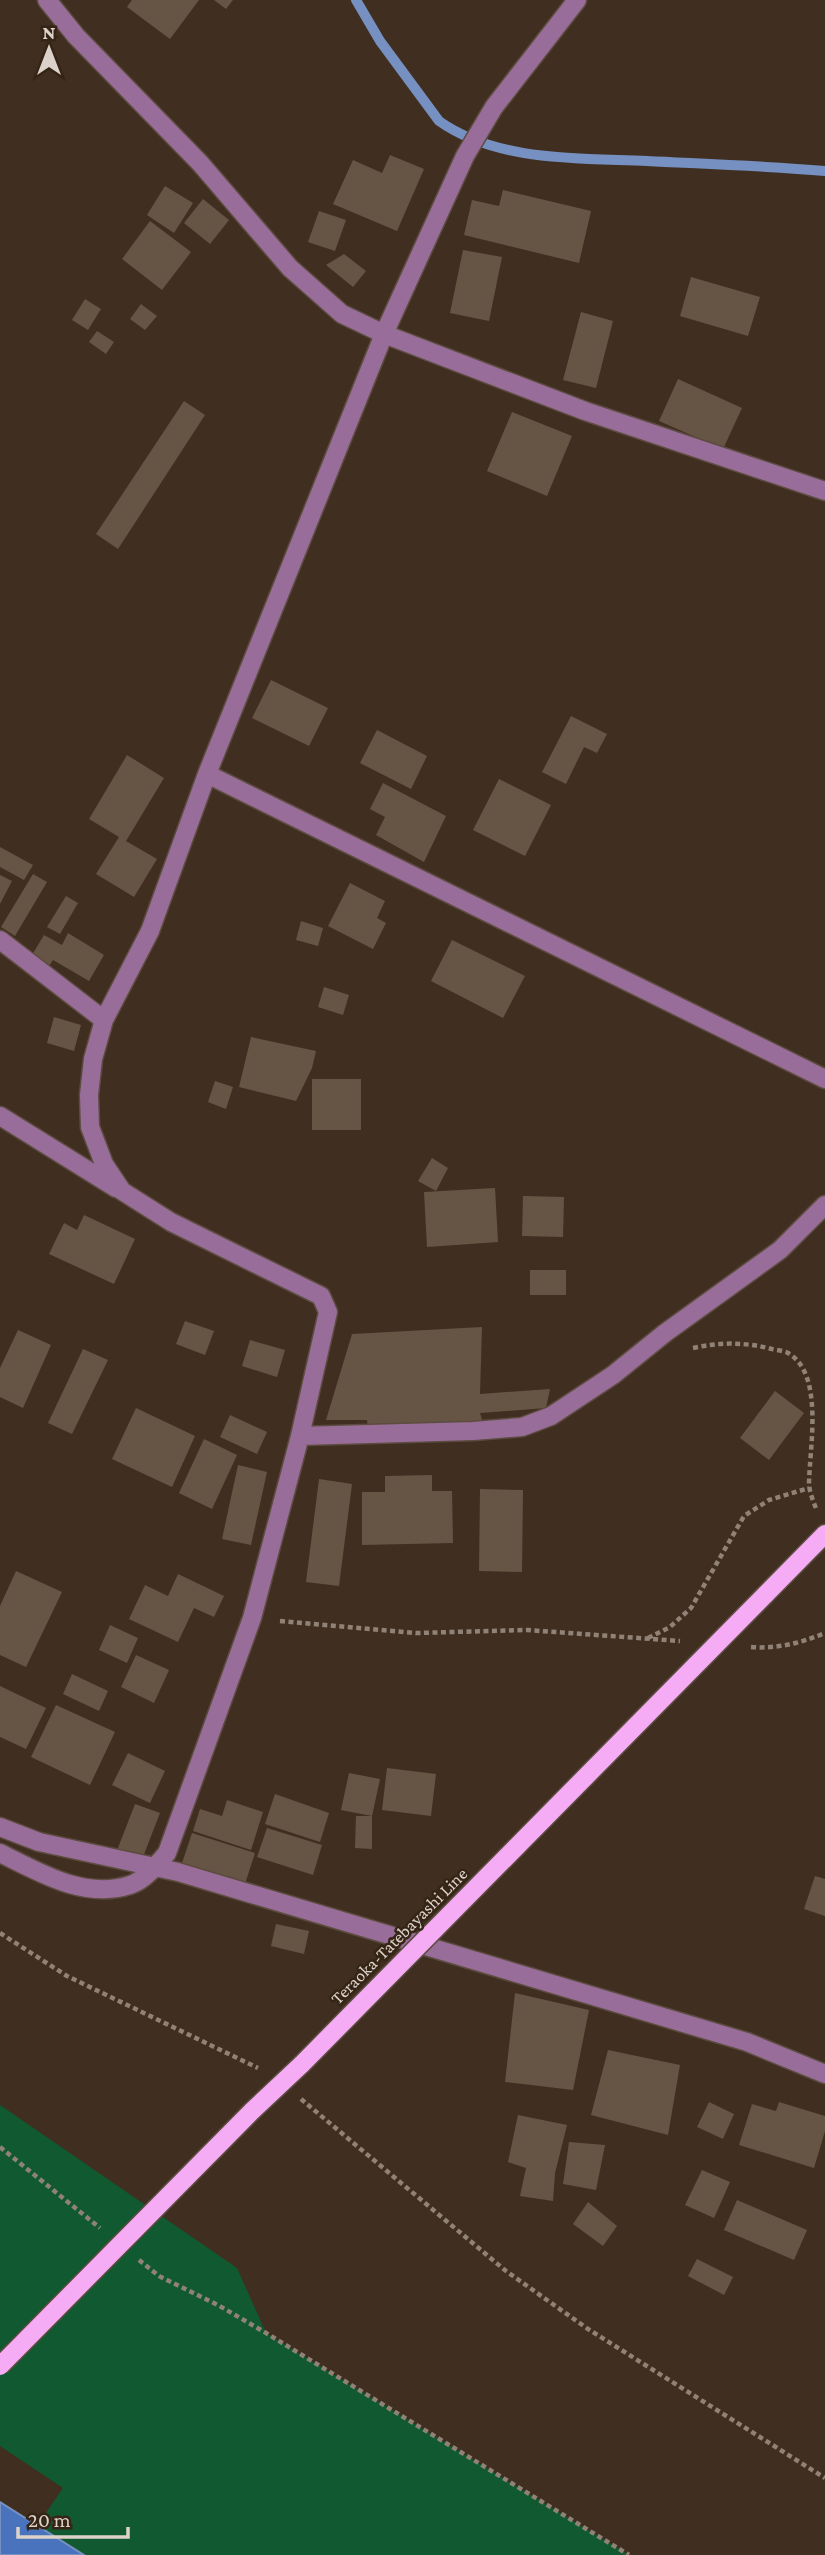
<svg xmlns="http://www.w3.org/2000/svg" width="825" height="2555" viewBox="0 0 825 2555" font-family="'Crimson Pro',serif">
<rect width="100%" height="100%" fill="#402f21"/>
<path fill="#105931" d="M0,2105L237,2268L266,2333L629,2555H84L37,2526L63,2488L0,2446Z"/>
<path fill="#4973bd" stroke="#7590c1" stroke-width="2" d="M0,2502L84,2555H0Z"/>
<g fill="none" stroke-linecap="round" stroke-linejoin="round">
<path stroke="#7590c1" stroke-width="10" d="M356,0L380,41L439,121C497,162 579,158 647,161C707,164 766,166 825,171"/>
</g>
<path fill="#665545" d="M132,0H199L170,39L127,7Z
M214,0H233L226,9Z
M390,155L424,169L397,231L333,204L353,160L382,173Z
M165,186L193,203L174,233L147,215Z
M503,190L591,211L579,263L464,235L472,200L499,206Z
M203,199L229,220L210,244L184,223Z
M319,211L346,220L335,251L308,242Z
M150,221L191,252L162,290L122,259Z
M463,250L502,257L489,321L450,313Z
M344,254L366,271L353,287L326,265Z
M691,277L760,297L748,336L680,316Z
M85,299L101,309L88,330L72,320Z
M141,304L157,316L145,330L130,319Z
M581,312L613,321L596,388L563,380Z
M97,331L114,342L106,354L89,342Z
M678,379L742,408L723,449L659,421Z
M184,401L205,415L118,549L96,534Z
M512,412L572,436L547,496L487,471Z
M271,680L328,708L309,746L252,718Z
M571,716L607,734L597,753L584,747L566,784L542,772Z
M377,730L427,756L411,789L360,763Z
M127,755L164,778L126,841L157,859L134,897L96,874L119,837L89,819Z
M499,779L551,805L525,856L473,830Z
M383,783L446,816L424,862L376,835L385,817L370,809Z
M0,847L33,865L24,880L0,867Z
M33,874L47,882L15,936L1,927Z
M0,875L12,881L0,904Z
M350,883L385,901L377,918L386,923L373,949L328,926Z
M66,896L78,903L60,934L47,927Z
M301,921L323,928L318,946L296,940Z
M68,933L104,955L89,981L53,960L49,966L32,955L44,935L62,945Z
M452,940L525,976L503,1018L431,981Z
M324,987L349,995L343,1015L318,1007Z
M54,1017L81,1025L74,1051L47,1043Z
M251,1037L316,1051L312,1068L296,1101L239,1087Z
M312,1079H361V1130H312Z
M215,1081L233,1087L226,1109L208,1102Z
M432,1158L448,1168L436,1191L418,1181Z
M495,1188L498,1242L427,1247L424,1192Z
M523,1196L564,1197L563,1237L522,1236Z
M84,1215L135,1239L114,1284L49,1254L64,1223L77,1230Z
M530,1270H566V1295H530Z
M185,1321L214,1331L205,1355L176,1344Z
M482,1327L480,1394L550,1389L546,1408L480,1413L483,1423L368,1428L367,1420H326L352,1334Z
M18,1330L51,1345L23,1408L0,1397V1368Z
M250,1340L285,1350L277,1377L242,1366Z
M83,1349L108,1360L72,1434L48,1423Z
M775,1391L804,1413L769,1460L740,1438Z
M136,1408L195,1436L172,1487L112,1459Z
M230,1415L267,1432L257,1454L220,1437Z
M204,1439L237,1455L212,1509L179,1493Z
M238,1465L267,1472L251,1545L222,1539Z
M432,1475V1491H452L453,1543L362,1545V1492H385V1476Z
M319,1479L352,1484L339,1586L306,1582Z
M480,1489L523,1490L522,1572L479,1571Z
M16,1571L62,1592L26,1667L0,1655V1606Z
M178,1574L224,1596L214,1617L194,1608L178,1642L129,1619L145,1585L168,1596Z
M110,1625L138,1638L127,1663L99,1650Z
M136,1655L169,1670L154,1703L121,1687Z
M72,1674L108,1691L99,1711L63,1694Z
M0,1686L46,1708L26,1749L0,1737Z
M56,1705L115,1732L90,1785L31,1757Z
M128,1753L165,1771L150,1803L112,1785Z
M387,1768L436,1774L431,1816L382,1810Z
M349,1773L380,1779L372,1816V1849L355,1848L356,1816H372L341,1810Z
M275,1794L329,1813L320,1842L265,1824Z
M227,1800L263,1812L251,1850L193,1831L200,1809L222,1816Z
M135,1804L160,1813L141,1862L116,1853Z
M267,1828L322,1845L313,1875L257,1857Z
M192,1833L255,1853L244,1887L181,1866Z
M815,1876L825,1879V1916L804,1909Z
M276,1924L309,1931L304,1954L271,1946Z
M515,1993L589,2010L573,2090L505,2082Z
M608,2050L680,2065L668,2135L591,2115Z
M709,2102L734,2114L723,2139L697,2127Z
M779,2102L825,2116V2131L814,2168L739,2145L752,2104L776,2111Z
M518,2115L567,2125L555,2173L553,2201L520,2196L526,2168L508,2162Z
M569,2142L605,2145L596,2190L563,2184Z
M702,2170L730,2182L714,2218L685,2205Z
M737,2200L807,2230L794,2260L724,2230Z
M588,2202L617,2226L603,2246L573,2224Z
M697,2259L733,2277L724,2295L688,2276Z"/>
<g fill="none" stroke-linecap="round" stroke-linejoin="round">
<g stroke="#5c4c3f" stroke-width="21">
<path id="minor" d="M47,0L76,36L200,163L290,268L342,314L384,334L585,411L825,491
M207,774L825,1079
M0,940L104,1020
M0,1116L116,1188
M300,1436L473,1431L522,1427L551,1416L613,1375L665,1333L780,1250L825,1205
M0,1827L39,1842L178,1872L747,2042L825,2074
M0,1853C39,1872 84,1900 130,1885C144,1881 158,1864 167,1853L252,1618L300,1436L328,1312L321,1296L171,1222L122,1191L104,1164L90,1127L89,1095L93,1059L104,1020L150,931L207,774L384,334L465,156L494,107L577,0"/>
</g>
<g stroke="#5c4c3f" stroke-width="21">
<path id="major" d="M765,1595L825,1534
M252,2111L302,2064"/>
</g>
<path stroke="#908277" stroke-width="4.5" stroke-dasharray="5 3.5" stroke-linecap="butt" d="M693,1348C720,1342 745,1342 772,1349C777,1350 784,1351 788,1353C825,1374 809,1450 809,1485C810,1494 814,1503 817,1511
M280,1621L416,1633L527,1630L680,1641
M648,1638L670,1627L691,1608L744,1516L769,1500L809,1488
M751,1647C777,1649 801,1643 825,1633
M0,1933L67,1976L258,2068
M301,2099L506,2271L588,2329L825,2478
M0,2147L100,2228
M139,2260L159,2276L218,2305L266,2333L629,2555"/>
<use href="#minor" stroke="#996d99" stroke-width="18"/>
<use href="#major" stroke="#f5acf5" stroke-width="18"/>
<g stroke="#5c4c3f" stroke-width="21" stroke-linecap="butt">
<path id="major-bridge" d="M302,2064L765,1595
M0,2366L252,2111"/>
</g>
<use href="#major-bridge" stroke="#f5acf5" stroke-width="18"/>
</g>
<g text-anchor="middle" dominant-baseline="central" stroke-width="5" stroke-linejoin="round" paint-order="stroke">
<g font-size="18" fill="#ddd2c9" stroke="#352517">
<text transform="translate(399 1936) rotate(-45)">Teraoka-Tatebayashi Line</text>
</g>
</g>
<g transform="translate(49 49)" stroke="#352517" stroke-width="5" paint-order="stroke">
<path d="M0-5L12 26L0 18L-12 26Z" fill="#ddd2c9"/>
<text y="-10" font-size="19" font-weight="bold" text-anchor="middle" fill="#ddd2c9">N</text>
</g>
<path d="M18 2527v10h110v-10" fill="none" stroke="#ddd2c9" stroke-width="3.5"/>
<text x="28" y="2527" font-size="21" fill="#ddd2c9" stroke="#352517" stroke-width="5" paint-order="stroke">20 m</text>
</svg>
